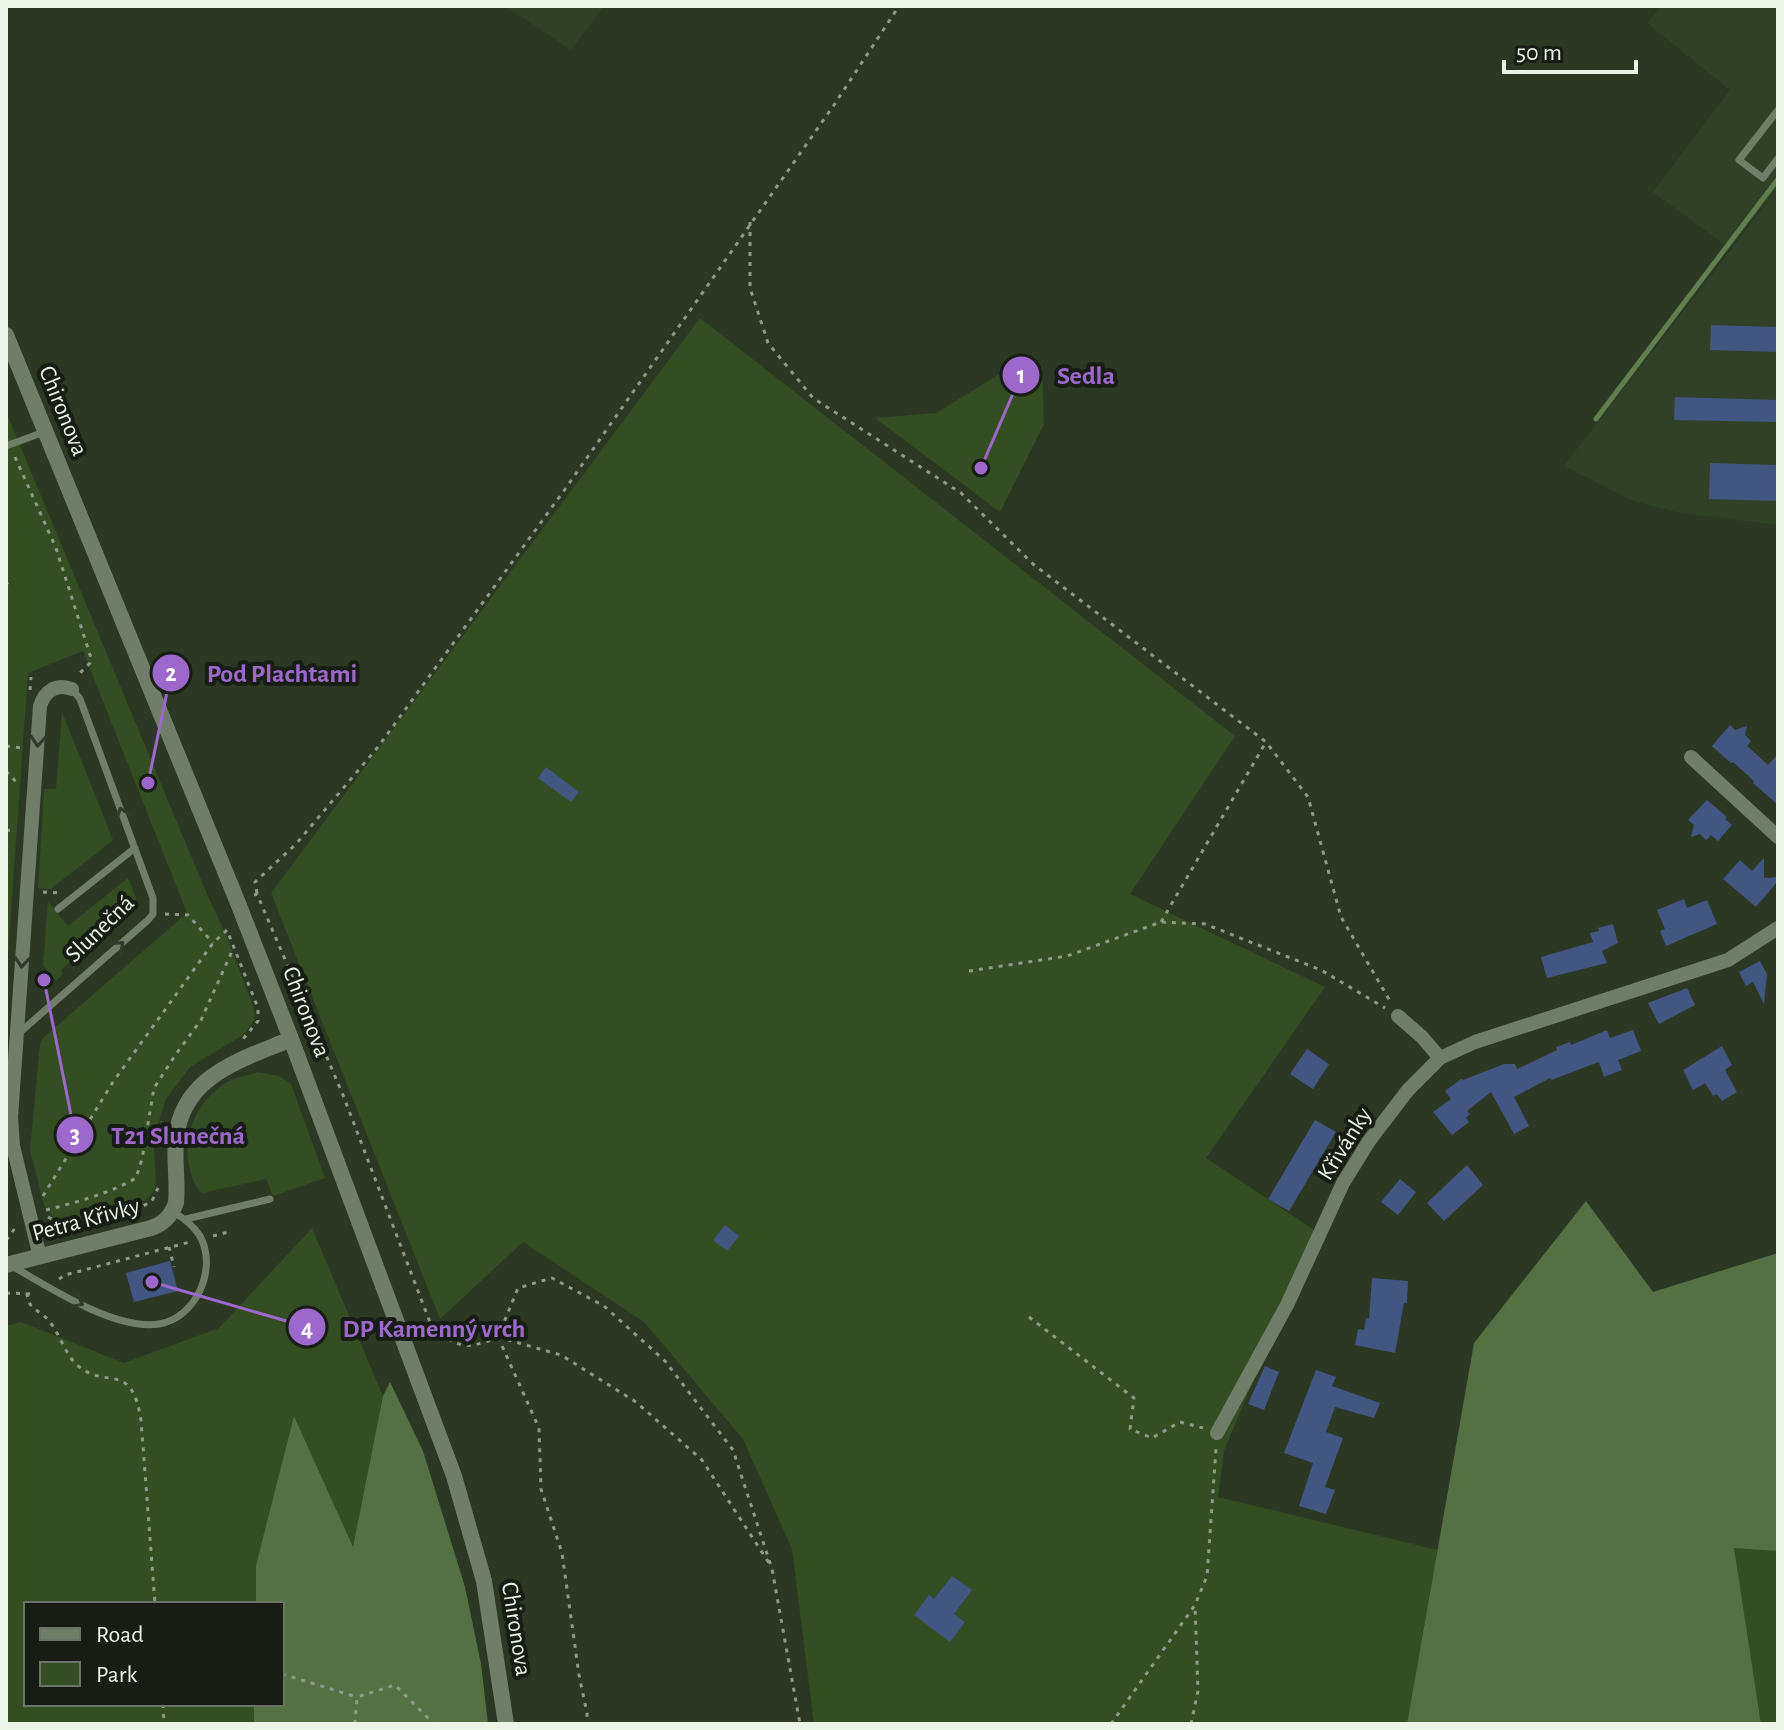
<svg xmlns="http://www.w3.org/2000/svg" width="1784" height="1730" viewBox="0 0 1784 1730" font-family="'Alegreya Sans',sans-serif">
<rect width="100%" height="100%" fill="#2c3824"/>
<path fill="#314127" d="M506,6H604L571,50Z
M1662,6H1778V187L1729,248L1653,192L1730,90L1647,23Z
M1778,189V525L1680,513L1633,501L1564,466Z"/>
<path fill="#344d23" d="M700,318L1235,736L1130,894L1325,987L1206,1158L1326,1238L1256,1374L1224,1451L1218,1497L1438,1550L1407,1724H814L792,1549L743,1439L644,1322L523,1242L440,1319L271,893Z
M1042,366L1044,424L1000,512L875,418L936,413L998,375Z
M6,412L207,894L227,937L254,1009L255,1020L243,1035L190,1067L166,1099L155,1133L154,1152L156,1183L154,1191L144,1201L72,1221L54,1218L44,1205L30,1150L40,1044L43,1038L187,913L83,651L28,673L6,983Z
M62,712L113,840L51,889L38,888L44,789H56Z
M128,878L136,898L135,906L61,970L63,974L56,981L43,965L48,902L68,926Z
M258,1072L279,1076L291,1084L325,1178L273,1196L266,1179L202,1193C194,1186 192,1177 189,1166C182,1133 199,1097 229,1081C237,1077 249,1075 258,1072Z
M312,1228L383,1396L353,1548L295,1418L256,1565V1604H26V1704H254V1724H6V1326L21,1322L124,1363L219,1328Z
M1733,1547L1778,1551V1724H1761Z"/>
<path fill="#557143" d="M1586,1201L1653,1292L1778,1253V1551L1734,1548L1761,1724H1407L1474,1343Z
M390,1382L423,1451L465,1587L481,1664L488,1724H254V1704H282V1604H256V1565L294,1416L353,1547L383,1396Z"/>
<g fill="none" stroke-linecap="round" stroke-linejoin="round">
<path stroke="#617e4e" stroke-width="5" d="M1596,419L1778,179"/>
</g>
<path fill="#435682" d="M1711,325L1778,327V352L1710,350Z
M1675,397L1778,400V422L1674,420Z
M1710,463L1778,465V501L1709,499Z
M1730,725L1735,730L1747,726L1745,735L1751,741L1747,746L1768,765L1778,754V805L1753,783L1754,781L1733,762L1731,763L1712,746Z
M546,767L579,792L571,802L538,778Z
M1707,800L1727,817L1725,819L1732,825L1718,841L1711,835L1706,840L1700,834L1691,837L1694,825L1688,820Z
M1764,858V878L1778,877V881L1756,907L1723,879L1740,860L1752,871Z
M1684,899L1687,908L1707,900L1717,924L1666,946L1660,931L1665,929L1657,910Z
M1613,924L1618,943L1602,951L1607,963L1547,978L1541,957L1593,942L1590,933L1599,931L1598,928Z
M1760,961L1767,974L1764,1004L1753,982L1746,986L1739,972Z
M1687,988L1695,1005L1659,1024L1648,1003Z
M1607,1030L1610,1038L1633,1030L1641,1051L1618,1060L1622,1070L1604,1077L1599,1062L1551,1080L1550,1078L1514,1097L1529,1126L1514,1134L1491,1092L1467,1111L1470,1114L1466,1118L1469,1122L1452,1135L1433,1112L1451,1099L1445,1091L1461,1079L1463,1080L1504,1064H1515L1517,1069L1557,1050L1556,1047L1570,1042L1571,1045Z
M1722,1046L1732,1065L1725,1070L1737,1092L1722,1101L1717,1094L1713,1096L1705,1083L1693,1090L1683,1070Z
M1307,1049L1329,1064L1313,1089L1290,1074Z
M1315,1120L1336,1132L1289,1211L1268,1199Z
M1467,1165L1483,1185L1444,1221L1427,1203Z
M1400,1179L1416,1192L1398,1215L1381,1202Z
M725,1225L739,1236L727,1251L713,1240Z
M170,1261L178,1291L134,1302L126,1273Z
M1372,1278L1408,1281L1407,1303H1404L1395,1353L1355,1345L1358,1329L1364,1330L1366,1318L1369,1319Z
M1265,1366L1279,1372L1264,1410L1248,1404Z
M1316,1370L1336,1377L1332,1386L1380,1403L1374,1418L1335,1407L1326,1432L1343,1438L1325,1487L1335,1490L1326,1514L1299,1506L1313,1463L1284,1453Z
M952,1576L972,1590L954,1614L965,1622L950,1642L914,1615L929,1595L934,1599Z"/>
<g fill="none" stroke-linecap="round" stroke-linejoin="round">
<path stroke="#8f9989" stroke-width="3" stroke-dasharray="4 6" stroke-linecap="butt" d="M750,222V288L768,343L813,398L961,493L1033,564L1266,742L1308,797L1341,917L1390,1001
M15,457L56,548L91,658L90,663L79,674
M6,581L10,590
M30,690L31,677
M6,746L22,748
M6,771L18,784
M6,830L16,831
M43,892L60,893
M257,893L255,882L296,844L378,747L563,492L834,105L899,6
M254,895L257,894L343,1095L431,1325C459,1348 464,1351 498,1337L518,1288L552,1278L604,1306L665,1361L733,1450L772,1569L800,1724
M165,914L188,915L213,943
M1161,922L1266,742
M969,971L1067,956L1161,922L1205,924L1321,970L1385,1008
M157,1141L161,1121
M43,1196L113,1082L213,943L227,930L258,1008V1021L243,1039
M46,1210C77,1202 108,1194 136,1178L142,1159L154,1088L176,1054L201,1020L233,949
M48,1217L59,1223L72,1225L143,1206L152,1201L158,1188
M213,1236L232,1231
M6,1240L11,1235L16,1225
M169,1247L174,1267
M59,1279L65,1275L190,1242
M6,1293L33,1294
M27,1293C28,1311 40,1309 49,1321C60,1334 64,1352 76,1364C106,1392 131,1358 141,1420L155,1604
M1029,1317L1134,1398L1130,1429L1152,1438L1180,1422L1203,1428
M498,1337L539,1428L541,1489L562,1553L579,1675L587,1713V1724
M498,1337L561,1355L636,1402L702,1460L769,1563
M282,1674L357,1697
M163,1704L164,1724
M355,1724L357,1697L395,1685L434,1724
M1111,1724L1195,1605L1207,1576L1216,1449
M1191,1724L1198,1691L1195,1605"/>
<path stroke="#707e69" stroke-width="7" d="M1778,110L1739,160L1763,178L1778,158
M6,446L44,432
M58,909L135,848
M18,1034L148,920L153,914V898L80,699L72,689
M186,1219L270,1199
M12,1266C48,1287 116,1331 159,1324C196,1318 218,1269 200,1236C193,1225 184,1218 173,1212"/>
<path stroke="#707e69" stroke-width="14" d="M1691,757L1778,837
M1398,1016L1422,1037L1440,1058
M40,1257L13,1146L11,1117L40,706C45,691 56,683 72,689
M1217,1433L1287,1305L1343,1183L1369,1141L1408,1090L1440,1058L1475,1042L1728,960L1778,928"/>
<path stroke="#707e69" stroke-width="16" d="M6,335L238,903L291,1039L454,1476L484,1581L506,1724
M6,1265L151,1228C164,1224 171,1216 176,1203C178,1182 174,1161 176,1140C181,1076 241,1060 291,1039"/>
</g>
<defs><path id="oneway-chevron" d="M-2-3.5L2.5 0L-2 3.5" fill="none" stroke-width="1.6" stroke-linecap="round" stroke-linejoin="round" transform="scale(2)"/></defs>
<g stroke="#323a2e">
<use href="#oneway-chevron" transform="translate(38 741) rotate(94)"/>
<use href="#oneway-chevron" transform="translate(122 813) rotate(-110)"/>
<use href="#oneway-chevron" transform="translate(119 946) rotate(-41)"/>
<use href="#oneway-chevron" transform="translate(22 962) rotate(94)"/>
<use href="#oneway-chevron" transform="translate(78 1302) rotate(26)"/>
</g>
<g text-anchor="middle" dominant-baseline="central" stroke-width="8" stroke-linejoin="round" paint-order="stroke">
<g font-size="24" fill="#ecf4e8" stroke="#171d14">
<text transform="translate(63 411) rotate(68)">Chironova</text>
<text transform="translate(100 929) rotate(-44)">Slunečná</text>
<text transform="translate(306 1012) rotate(69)">Chironova</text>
<text transform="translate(1345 1144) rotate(-58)">Křivánky</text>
<text transform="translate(86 1220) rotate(-15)">Petra Křivky</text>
<text transform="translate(516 1629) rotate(81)">Chironova</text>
</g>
</g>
<path fill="none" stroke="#9d68cb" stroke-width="3" d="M981 468L1021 375M148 783L171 673M44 980L75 1135M152 1282L307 1327"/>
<g fill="#9d68cb" stroke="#171d14" stroke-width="3">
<circle cx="981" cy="468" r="8"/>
<circle cx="148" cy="783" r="8"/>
<circle cx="44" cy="980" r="8"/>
<circle cx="152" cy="1282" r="8"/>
<circle cx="1021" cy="375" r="20"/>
<circle cx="171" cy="673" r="20"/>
<circle cx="75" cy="1135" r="20"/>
<circle cx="307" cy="1327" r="20"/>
</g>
<g font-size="24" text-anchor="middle" font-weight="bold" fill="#fff">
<text x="1021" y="383">1</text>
<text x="171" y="681">2</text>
<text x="75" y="1143">3</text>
<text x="307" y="1336">4</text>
</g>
<g font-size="26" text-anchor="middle" font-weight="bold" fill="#9d68cb" stroke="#171d14" stroke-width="8" stroke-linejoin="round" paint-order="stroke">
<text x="1086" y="384">Sedla</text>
<text x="282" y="682">Pod Plachtami</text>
<text x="178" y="1144">T21 Slunečná</text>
<text x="434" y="1337">DP Kamenný vrch</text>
</g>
<rect width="1784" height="1730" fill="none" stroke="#ecf4e8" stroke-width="16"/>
<rect x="24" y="1602" width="260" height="104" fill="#171d14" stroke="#6c7369" stroke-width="2"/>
<rect x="40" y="1628" width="40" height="12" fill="#707e69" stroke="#6c7369" stroke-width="2"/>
<text x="96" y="1642" font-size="24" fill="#ecf4e8">Road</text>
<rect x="40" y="1662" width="40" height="24" fill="#344d23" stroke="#6c7369" stroke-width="2"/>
<text x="96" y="1682" font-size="24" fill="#ecf4e8">Park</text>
<path d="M1504 60v12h132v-12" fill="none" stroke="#ecf4e8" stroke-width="4"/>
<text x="1516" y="60" font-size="24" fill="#ecf4e8" stroke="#171d14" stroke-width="6" paint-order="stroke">50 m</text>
</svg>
